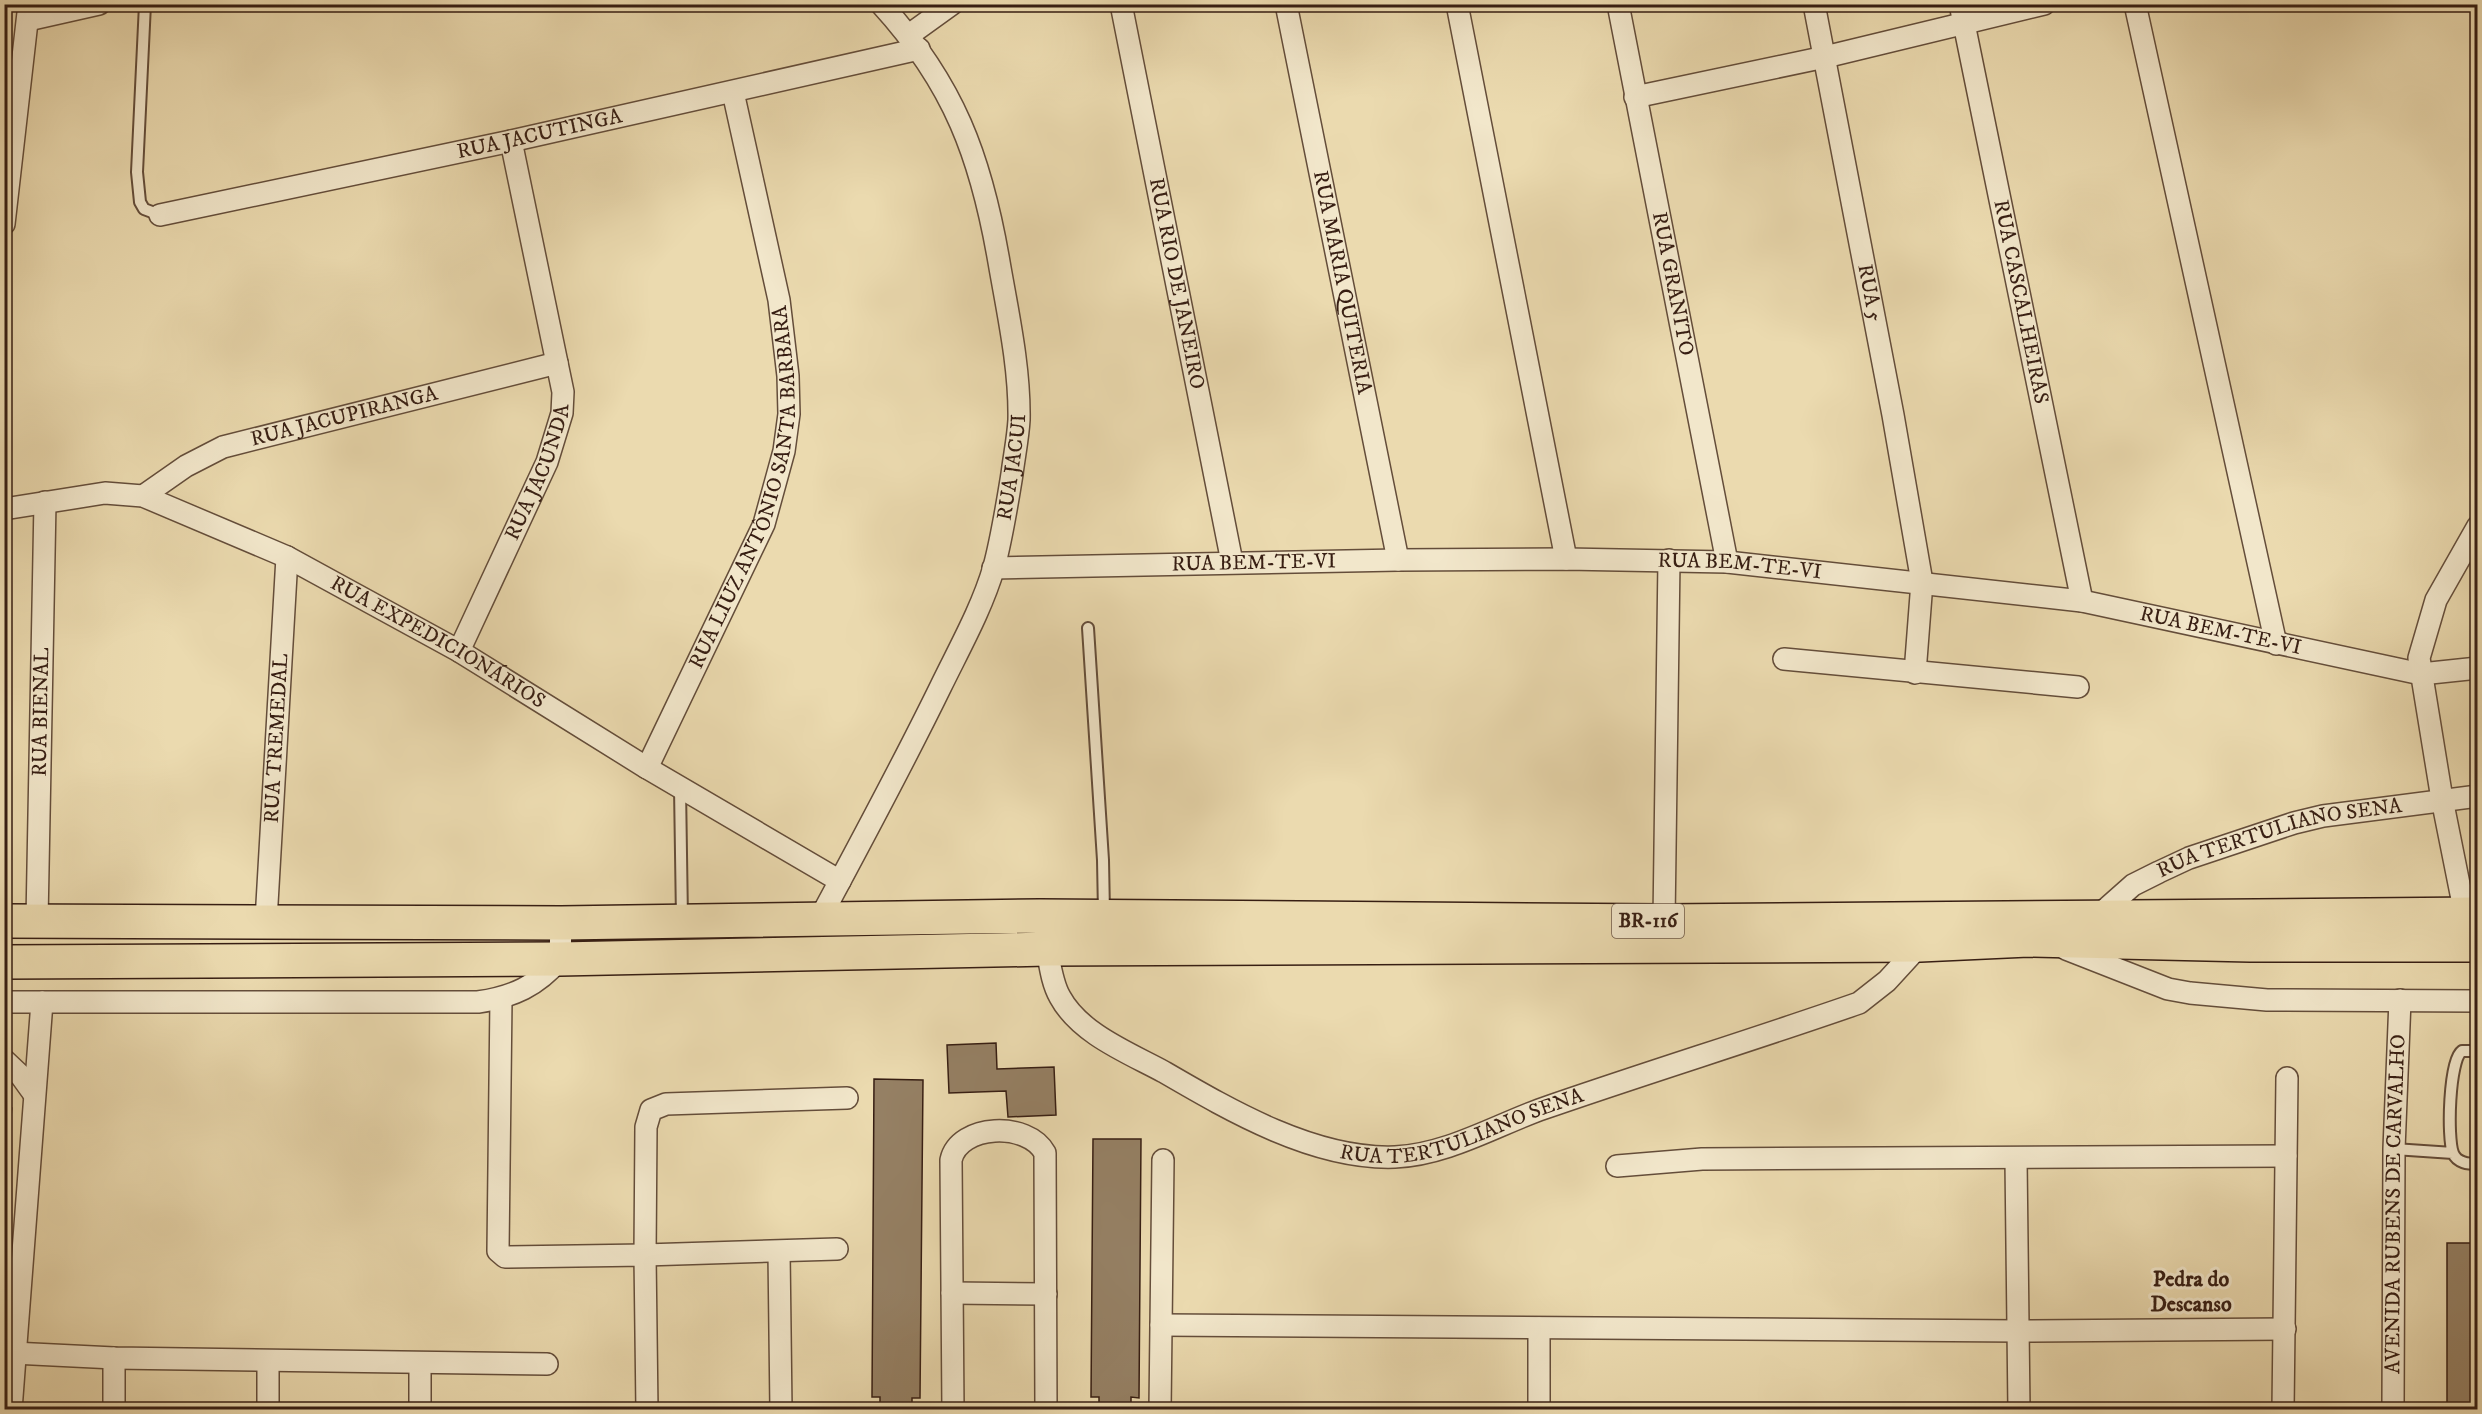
<svg xmlns="http://www.w3.org/2000/svg" width="2482" height="1414" viewBox="0 0 2482 1414" font-family="'IM FELL DW Pica',serif">
<rect width="100%" height="100%" fill="#ebdaaf"/>
<filter id="stains"><feTurbulence type="fractalNoise" baseFrequency=".00333" numOctaves="4"/><feColorMatrix values="0 0 0 0 .2 0 0 0 0 .09 0 0 0 0 .02 0 0 0 .5 -.17"/></filter>
<radialGradient id="worn" r=".72"><stop offset=".6" stop-color="#630" stop-opacity="0"/><stop offset="1" stop-color="#630" stop-opacity=".3"/></radialGradient>
<path fill="#ccba94" stroke="#826c54" stroke-width="1.5" d="M5,1100L12,1108L5,1166Z"/>
<path fill="#958064" stroke="#371e13" stroke-width="1.5" d="M996,1043L997,1069L1054,1067L1056,1115L1008,1117L1006,1091L949,1093L947,1045Z
M874,1079L923,1080L920,1398H912V1410H880V1397H872Z
M1093,1139H1141L1139,1398L1131,1397V1410H1099V1397H1091Z
M2447,1243H2478V1410H2447Z"/>
<g fill="none" stroke-linecap="round" stroke-linejoin="round">
<g stroke="#644d3a" stroke-width="14">
<path id="service" d="M145,4L137,172L140,202L144,209L160,215
M1088,628L1103,860L1104,913
M680,788L682,919
M2478,1051H2462C2449,1060 2447,1138 2453,1153C2457,1163 2468,1164 2478,1164
M2394,1149L2453,1153"/>
</g>
<g stroke="#644d3a" stroke-width="24">
<g id="minor">
<path id="s1" d="M1121,4L1232,562"/>
<path id="s2" d="M1286,4L1398,560"/>
<path d="M1457,4L1566,559"/>
<path id="s3" d="M1618,4L1727,562"/>
<path id="s4" d="M1814,4L1893,415L1922,582L1915,673"/>
<path id="s5" d="M1960,4L2082,601"/>
<path d="M2135,4L2276,644"/>
<path d="M28,20L99,4"/>
<path d="M909,35L952,4"/>
<path d="M1635,97L1825,57L2044,4"/>
<path id="s6" d="M160,215L511,141L919,49"/>
<path d="M4,224L29,4"/>
<path id="s7" d="M143,496L186,466L223,447L557,363"/>
<path id="s8" d="M4,509L105,493L143,496L287,557L459,651L647,768L840,881"/>
<path id="s9" d="M993,568L1398,560L1566,559L1727,562L2082,601L2421,674L2478,668"/>
<path id="s10" d="M459,651L547,462L562,413L563,392L511,141"/>
<path d="M1784,659L2078,687"/>
<path id="s11" d="M647,768L764,524L784,451L789,414L788,376L779,300L733,92"/>
<path d="M2465,914L2442,799L2419,658L2436,600L2478,526"/>
<path id="s12" d="M2098,916L2133,885L2159,872L2189,858L2294,823L2323,816L2478,796"/>
<path id="s13" d="M37,920L45,502"/>
<path id="s14" d="M819,920C861,842 903,764 941,686C960,647 982,608 994,567C1002,537 1007,505 1012,474C1014,457 1018,438 1019,420C1020,368 1008,314 999,262C981,157 954,84 881,4"/>
<path id="s15" d="M266,921L287,557"/>
<path d="M1664,921L1669,560"/>
<path id="s16" d="M1047,949C1050,965 1052,983 1060,997C1080,1034 1129,1053 1164,1072C1231,1111 1315,1160 1395,1157C1445,1155 1493,1127 1539,1110C1645,1073 1753,1040 1859,1003L1887,981L1920,945"/>
<path d="M2066,949L2168,989L2190,993L2267,1000L2478,1001"/>
<path d="M501,999L498,1251L505,1257L645,1255L647,1410"/>
<path d="M4,1002H478C513,997 537,986 560,959L561,923"/>
<path d="M4,1060L21,1076L34,1094"/>
<path d="M2016,1160L2019,1410"/>
<path d="M1617,1166L1702,1159L2286,1156"/>
<path d="M837,1249L645,1255L646,1127L651,1110L666,1104L847,1098"/>
<path d="M779,1252L781,1410"/>
<path d="M952,1293L1046,1294"/>
<path d="M1161,1325L2020,1331L2285,1329"/>
<path d="M13,1353L114,1358L547,1364"/>
<path d="M420,1363V1410"/>
<path d="M11,1410L42,1002"/>
<path d="M114,1410V1358"/>
<path d="M268,1410V1361"/>
<path d="M953,1410L951,1160C959,1124 1028,1121 1045,1153L1046,1410"/>
<path d="M1160,1410L1163,1160"/>
<path d="M1539,1410V1328"/>
<path d="M2283,1410L2287,1078"/>
<path id="s17" d="M2393,1410L2394,1149L2400,1000"/>
</g>
</g>
<g stroke="#371e13" stroke-width="36">
<path id="trunk" d="M4,921L561,923L1040,916L1664,921L2478,914
M4,962L560,959L1047,949L1920,945L2028,940L2250,945H2478"/>
</g>
<use href="#service" stroke="#f2e7cb" stroke-width="10"/>
<use href="#minor" stroke="#f2e7cb" stroke-width="21"/>
<use href="#trunk" stroke="#ebdaaf" stroke-width="33"/>
</g>
<g text-anchor="middle" dominant-baseline="central" stroke-width="6" stroke-linejoin="round" paint-order="stroke">
<rect fill="#f2e7cb" stroke="#6f5a4a" stroke-width="1.5" x="1612" y="904" width="72" height="34" rx="4.5"/>
<g font-size="20" font-weight="bold" fill="#371e13">
<text x="1648" y="921">BR-116</text>
</g>
<g font-size="21" fill="#371e13" stroke="#f2e7cb">
<text stroke="none"><textPath href="#s6" startOffset="388">RUA JACUTINGA</textPath></text>
<text stroke="none"><textPath href="#s2" startOffset="284">RUA MARIA QUITERIA</textPath></text>
<text stroke="none"><textPath href="#s1" startOffset="285">RUA RIO DE JANEIRO</textPath></text>
<text stroke="none"><textPath href="#s3" startOffset="285">RUA GRANITO</textPath></text>
<text stroke="none"><textPath href="#s4" startOffset="294">RUA 5</textPath></text>
<text stroke="none"><textPath href="#s5" startOffset="304">RUA CASCALHEIRAS</textPath></text>
<text stroke="none"><textPath href="#s7" startOffset="219">RUA JACUPIRANGA</textPath></text>
<text stroke="none"><textPath href="#s14" startOffset="496">RUA JACUI</textPath></text>
<text stroke="none"><textPath href="#s10" startOffset="196">RUA JACUNDA</textPath></text>
<text stroke="none"><textPath href="#s11" startOffset="302">RUA LIUZ ANTÔNIO SANTA BARBARA</textPath></text>
<text stroke="none"><textPath href="#s9" startOffset="261">RUA BEM-TE-VI</textPath></text>
<text stroke="none"><textPath href="#s9" startOffset="747">RUA BEM-TE-VI</textPath></text>
<text stroke="none"><textPath href="#s9" startOffset="1233">RUA BEM-TE-VI</textPath></text>
<text stroke="none"><textPath href="#s8" startOffset="470">RUA EXPEDICIONÁRIOS</textPath></text>
<text stroke="none"><textPath href="#s13" startOffset="208">RUA BIENAL</textPath></text>
<text stroke="none"><textPath href="#s15" startOffset="183">RUA TREMEDAL</textPath></text>
<text stroke="none"><textPath href="#s12" startOffset="202">RUA TERTULIANO SENA</textPath></text>
<text stroke="none"><textPath href="#s16" startOffset="501">RUA TERTULIANO SENA</textPath></text>
<text stroke="none"><textPath href="#s17" startOffset="206">AVENIDA RUBENS DE CARVALHO</textPath></text>
</g>
<g font-size="22" font-weight="bold" fill="#371e13" stroke="#f2e7cb">
<text x="2191" y="1279">Pedra do<tspan x="2191" dy="25">Descanso</tspan></text>
</g>
</g>
<rect width="2482" height="1414" fill="none" stroke="#ebdaaf" stroke-width="24"/>
<rect x="6" y="6" width="2470" height="1402" fill="none" stroke="#371e13" stroke-width="3"/>
<rect x="12" y="12" width="2458" height="1390" fill="none" stroke="#371e13" stroke-width="1.5"/>
<rect width="100%" height="100%" filter="url(#stains)"/>
<rect width="100%" height="100%" fill="url(#worn)"/>
</svg>
